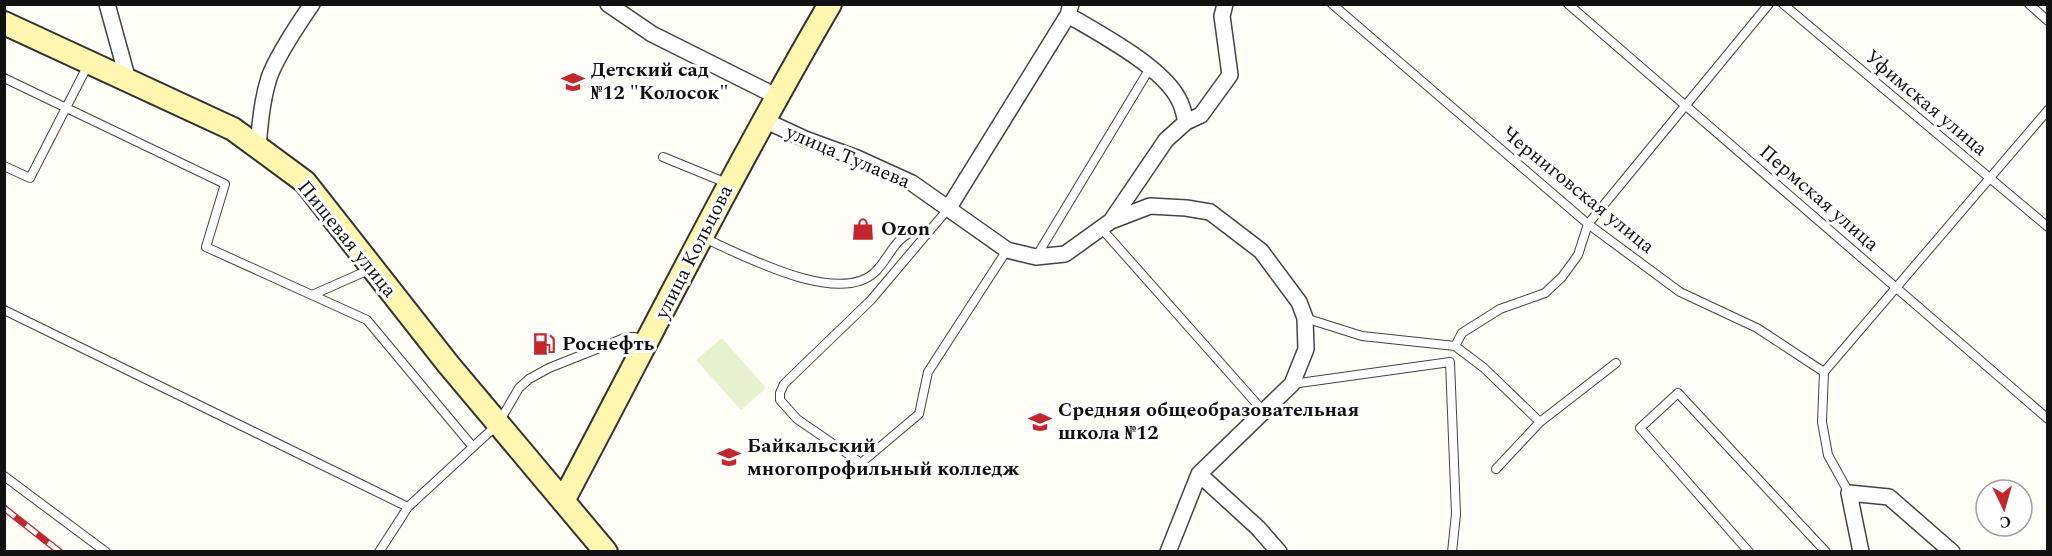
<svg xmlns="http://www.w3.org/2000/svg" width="2052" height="556" viewBox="0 0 2052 556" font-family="Spectral,serif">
<rect width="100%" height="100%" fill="#fffdf5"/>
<path fill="#e6f2cf" d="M722,338L766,388L741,410L696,360Z"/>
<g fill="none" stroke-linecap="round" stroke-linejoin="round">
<g stroke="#444" stroke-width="10">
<path id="service" d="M1332,4L1588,224L1680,292L1757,328L1824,372
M1568,4L2048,419
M1783,4L2048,227
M2029,4L2048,21
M4,78L225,184L206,247L367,320L473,447
M663,157L729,184
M4,166L30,178L89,63
M948,209L871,300L784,384L780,393V400L797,419L861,463L919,414L928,372L1007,250
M1101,228L1264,412
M704,238C742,255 839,307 875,272C888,260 894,239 912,232C917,230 924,231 930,230
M1036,257L1150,68
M312,295L371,269
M4,310L408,507L498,424L519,388L529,379L549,368L627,337H635L644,342
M1305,318L1362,336L1455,346L1484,368L1540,422
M1455,346L1462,333L1500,309L1545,293L1562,277L1578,255L1588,224L1769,4
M1292,384L1450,362L1456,514L1452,552
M1496,469L1540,422L1616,363
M4,476L106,552
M1849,493L1828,455L1822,422L1824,372L2048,110
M379,552L408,507
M1749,552L1640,428L1678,393L1826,552"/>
</g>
<g stroke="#444" stroke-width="18">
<path id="minor" d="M107,4L128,80
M608,4L652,34L776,96
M1068,15C1100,34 1163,67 1179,100C1183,107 1184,115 1186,122
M764,120L805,139L857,158L912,183L1007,250L1036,257L1065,254L1111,221L1150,206L1186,208L1210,212L1261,251L1299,302L1305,318L1306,349L1292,384L1199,474L1168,552
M258,147C260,124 262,100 269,78C276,57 299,23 312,4
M948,209L1068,15L1071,4
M1111,221L1166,140L1186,122L1201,115L1230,75L1222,16L1225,4
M1199,474L1258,528L1279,552
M1861,552L1849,493L1889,497L1952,552"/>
</g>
<g stroke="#333" stroke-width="26">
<path id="secondary" d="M4,23L233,129L305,182L448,364L606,552
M563,501C651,335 735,167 830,4"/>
</g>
<use href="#service" stroke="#fff" stroke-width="8"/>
<use href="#minor" stroke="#fff" stroke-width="15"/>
<use href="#secondary" stroke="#fff6b0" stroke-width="22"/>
<g stroke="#c4262e" stroke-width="7">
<path id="rail" d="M4,508L60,552"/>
</g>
<use href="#rail" stroke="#fff" stroke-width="4.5" stroke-dasharray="14" stroke-linecap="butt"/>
</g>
<defs>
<g id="school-bare" transform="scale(1.8)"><path d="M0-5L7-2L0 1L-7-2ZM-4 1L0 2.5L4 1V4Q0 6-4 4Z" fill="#c4262e" stroke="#fff" stroke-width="2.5" paint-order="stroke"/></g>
<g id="shop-bare" transform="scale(1.8)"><path d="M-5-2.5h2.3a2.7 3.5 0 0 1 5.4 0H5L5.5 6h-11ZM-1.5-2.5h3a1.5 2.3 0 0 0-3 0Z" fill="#c4262e" stroke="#fff" stroke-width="2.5" paint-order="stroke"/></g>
<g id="fuel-bare" transform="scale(1.8)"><path d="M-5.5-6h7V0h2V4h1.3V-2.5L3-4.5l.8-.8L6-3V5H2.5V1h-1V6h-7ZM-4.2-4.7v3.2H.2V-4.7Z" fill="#c4262e" stroke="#fff" stroke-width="2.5" paint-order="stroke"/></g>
<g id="university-bare" transform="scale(1.8)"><path d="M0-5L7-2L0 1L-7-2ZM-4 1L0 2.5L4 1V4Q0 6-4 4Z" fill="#c4262e" stroke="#fff" stroke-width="2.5" paint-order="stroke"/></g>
</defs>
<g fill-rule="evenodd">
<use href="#school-bare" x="573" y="82"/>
<use href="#shop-bare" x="863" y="229"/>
<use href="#fuel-bare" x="544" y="344"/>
<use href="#school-bare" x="1040" y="422"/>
<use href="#university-bare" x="729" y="457"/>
</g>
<g text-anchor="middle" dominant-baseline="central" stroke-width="6" stroke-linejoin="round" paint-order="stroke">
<g font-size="20" font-weight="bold" fill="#111" stroke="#fff" text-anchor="start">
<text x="591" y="70">Детский сад<tspan x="591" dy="23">№12 "Колосок"</tspan></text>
<text x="881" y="229">Ozon</text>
<text x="562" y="344">Роснефть</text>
<text x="1058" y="410">Средняя общеобразовательная<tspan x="1058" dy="23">школа №12</tspan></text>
<text x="747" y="446">Байкальский<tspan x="747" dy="23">многопрофильный колледж</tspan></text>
</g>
<g font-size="20" fill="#111" stroke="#fff">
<text transform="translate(1926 103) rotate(40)">Уфимская улица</text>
<text transform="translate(848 157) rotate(23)">улица Тулаева</text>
<text transform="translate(1578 190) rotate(39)">Черниговская улица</text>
<text transform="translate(1819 198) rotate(41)">Пермская улица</text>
<text transform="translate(347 239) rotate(51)">Пищевая улица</text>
<text transform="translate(694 252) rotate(-63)">улица Кольцова</text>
</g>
</g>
<rect width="2052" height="556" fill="none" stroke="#111111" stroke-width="12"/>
<g transform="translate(2004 508) rotate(175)"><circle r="28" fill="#ffffff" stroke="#a0a0a0" stroke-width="1.5"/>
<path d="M0-4.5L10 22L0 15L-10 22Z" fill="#c4262e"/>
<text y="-9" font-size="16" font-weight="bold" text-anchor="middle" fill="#111111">С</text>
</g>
</svg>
